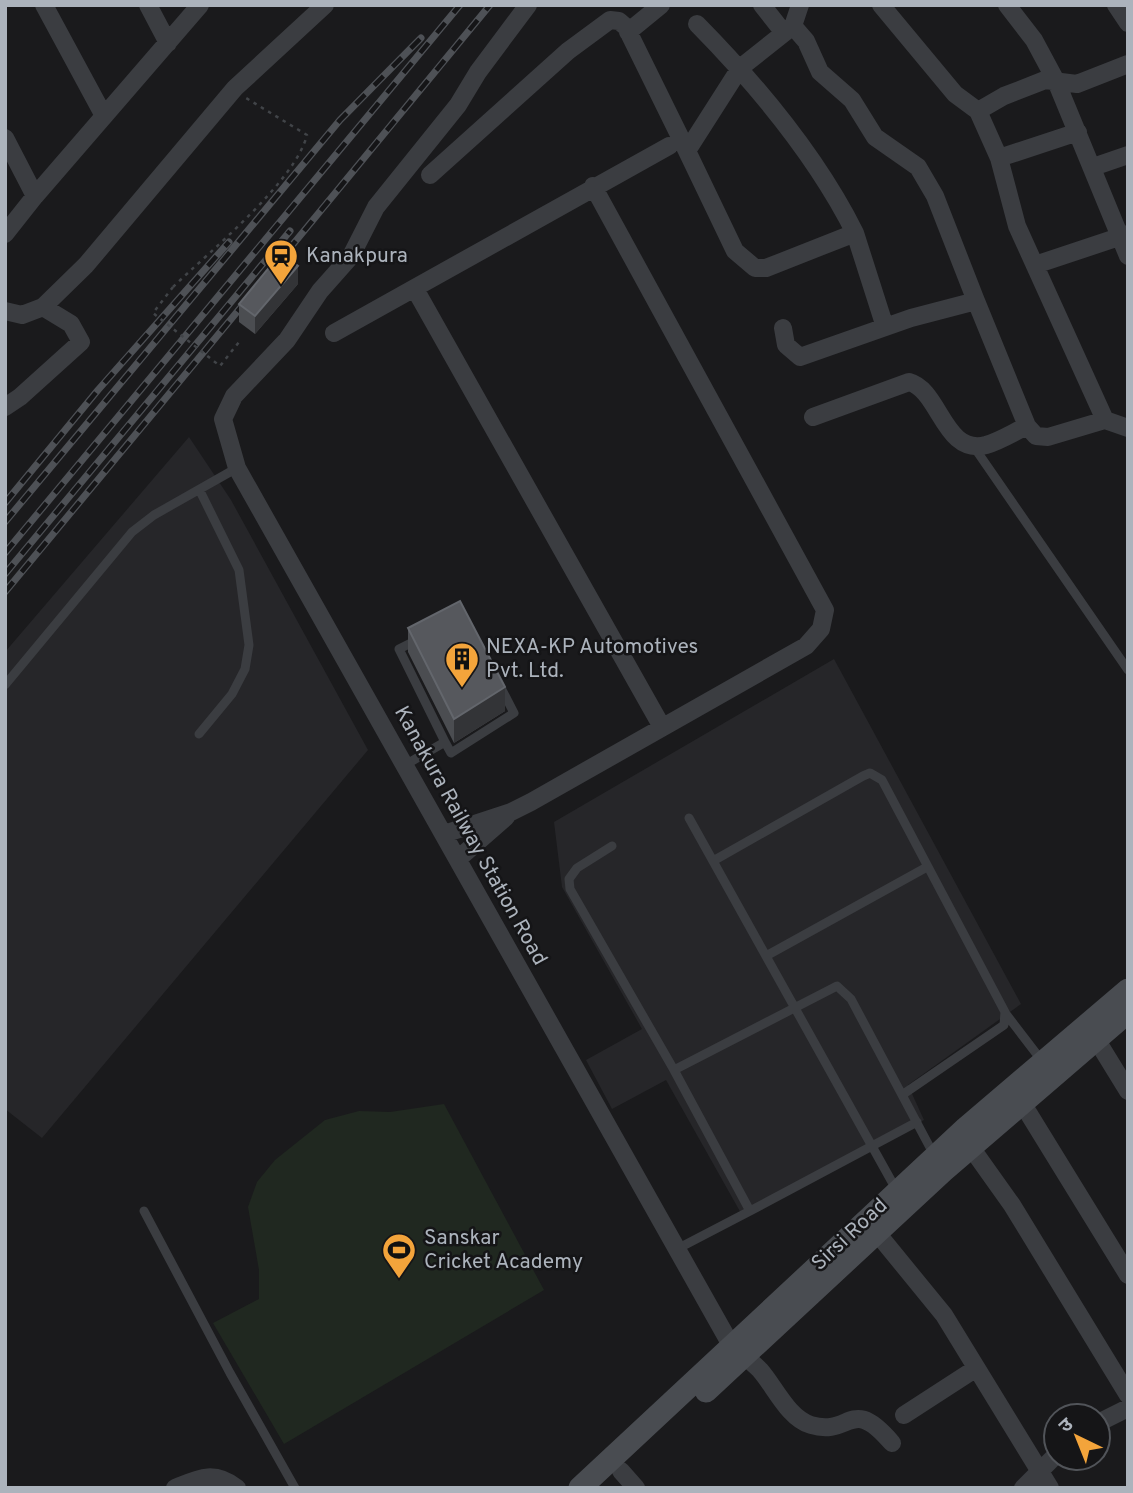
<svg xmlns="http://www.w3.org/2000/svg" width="1133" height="1493" viewBox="0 0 1133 1493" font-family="Overpass,'Noto Sans Devanagari',sans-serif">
<rect width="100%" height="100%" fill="#1a1a1c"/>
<path fill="#262629" d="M189,437L231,500L368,750L42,1138L5,1109V652Z
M834,659L1021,1004L908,1085L924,1120L742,1215L666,1080L612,1109L586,1060L642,1029L562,887L554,822Z"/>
<path fill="#202820" d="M444,1104L544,1290L284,1444L213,1323L259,1299V1270L248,1207L257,1182L275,1160L325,1120L359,1111L390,1112Z"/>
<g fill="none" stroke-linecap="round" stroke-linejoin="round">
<path stroke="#414448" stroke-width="2.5" stroke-dasharray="3.5 5" stroke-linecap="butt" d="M173,287C210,251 295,182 307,135L246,98"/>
<path stroke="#3b3d41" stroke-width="9" d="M974,447L1128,670
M5,685L132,532L154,515L237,468
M199,734L232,694L245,669L249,645L239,570L200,491
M445,742L451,753L514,713L499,684
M405,765L445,742L399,649L417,640
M689,818L897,1191
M612,846L577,868L569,879L570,889L674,1070L750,1211L677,1249
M713,861L863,776L870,773L882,780L1005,1012L1004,1025L902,1095
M766,956L927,867
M1006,1014L1042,1061
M674,1070L837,986L851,999L934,1155
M144,1211L230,1373L295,1488
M750,1211L917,1122"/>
<path stroke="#3b3d41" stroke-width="18" d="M44,5L104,116
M148,5L168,43
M528,5L478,72L458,105L376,207L351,256L320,291L287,340L234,396L223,419L237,468L731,1345C741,1353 751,1361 760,1370C775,1387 788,1418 811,1425C852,1437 850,1394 892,1443
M762,5L784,33
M881,5L955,94L978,111L1004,96L1045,80L1077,84L1128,64
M1007,5L1034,40L1056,81L1128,256
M1116,5L1128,23
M697,24C758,86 816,155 855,233
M793,26L800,5
M628,32L661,5
M978,111L999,158L1017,226L1105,420
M5,138L35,196L5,234
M999,158L1078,132
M1093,167L1128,155
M430,175L568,51L610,20L619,21L626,27L687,151
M35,196L200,5
M1035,265L1128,234
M415,289L662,727
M5,311L22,315L43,307L86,265L235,88L325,5
M885,327L855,233L766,268H755L735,251L687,151L740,68L793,26L806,41L820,72L852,100L875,137L918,167L935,196L976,301
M783,328L786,345L800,357L911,318L976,301L1027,426L1036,436L1048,437L1105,420L1128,428
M334,333L669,146
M5,407L20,397L81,342L71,324L43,307
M813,417L909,382C940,390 944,456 986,445C1000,441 1014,432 1027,426
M444,834L511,812L531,802L806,646L821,629L825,610L593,186
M458,859L506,817
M1096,1039L1128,1091
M1016,1093L1128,1275
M970,1146L1012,1205L1128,1395
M877,1233L944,1315L1050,1488
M904,1415L975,1369
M1098,1423L1128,1408
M621,1471L636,1488
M175,1488C199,1478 214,1470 237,1488
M1023,1488L1056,1455"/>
<path stroke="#494c51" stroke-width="23" d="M706,1391L943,1171L1128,1012
M580,1488L966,1128L1128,990"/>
<g stroke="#4e5156" stroke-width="7">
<path id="rail" d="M271,271L490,5
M5,503L98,390L229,242
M5,522L340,120L421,38
M5,553L460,5
M5,574L290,231
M5,592L251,295"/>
</g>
<use href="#rail" stroke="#151517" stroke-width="4.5" stroke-dasharray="13" stroke-linecap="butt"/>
<path stroke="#414448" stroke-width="2.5" stroke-dasharray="3.5 5" stroke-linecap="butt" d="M173,287L153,313L220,366L239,342"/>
</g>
<path fill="#4b4d51" d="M298,284L255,334L239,322V304Z
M408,628L505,711L454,743L408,652Z"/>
<path fill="#333437" d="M298,266V284L255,334V316Z
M505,687V711L454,743V719Z"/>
<path fill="#56585d" stroke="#63666c" stroke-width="2" d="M281,253L298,266L255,316L239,304Z
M460,601L505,687L454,719L408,628Z"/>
<defs>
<g id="station-pin" transform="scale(1.75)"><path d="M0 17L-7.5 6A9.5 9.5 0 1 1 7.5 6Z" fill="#f3a43b" stroke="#151517"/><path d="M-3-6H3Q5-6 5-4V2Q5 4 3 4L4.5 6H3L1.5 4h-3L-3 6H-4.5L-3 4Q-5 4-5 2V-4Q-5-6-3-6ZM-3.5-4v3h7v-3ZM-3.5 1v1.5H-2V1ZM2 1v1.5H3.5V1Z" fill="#111"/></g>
<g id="building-pin" transform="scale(1.75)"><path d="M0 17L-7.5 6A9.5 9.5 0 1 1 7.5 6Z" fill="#f3a43b" stroke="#151517"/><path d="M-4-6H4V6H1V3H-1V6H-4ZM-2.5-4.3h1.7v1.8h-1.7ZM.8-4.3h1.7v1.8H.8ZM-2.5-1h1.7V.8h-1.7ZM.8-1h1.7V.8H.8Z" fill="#111"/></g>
<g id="stadium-pin" transform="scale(1.75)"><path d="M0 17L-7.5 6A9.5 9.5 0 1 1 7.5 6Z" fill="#f3a43b" stroke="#151517"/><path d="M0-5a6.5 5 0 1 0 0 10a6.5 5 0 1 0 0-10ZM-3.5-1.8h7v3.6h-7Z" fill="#111"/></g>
</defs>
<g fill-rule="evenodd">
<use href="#station-pin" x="281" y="256"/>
<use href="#building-pin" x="462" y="659"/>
<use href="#stadium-pin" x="399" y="1250"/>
</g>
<g text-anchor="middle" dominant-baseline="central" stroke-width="5" stroke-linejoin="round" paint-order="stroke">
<g font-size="21" fill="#acb3bc" stroke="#151517" text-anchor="start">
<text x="306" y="256">Kanakpura</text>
<text x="486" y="647">NEXA-KP Automotives<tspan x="486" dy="24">Pvt. Ltd.</tspan></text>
<text x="424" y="1238">Sanskar<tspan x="424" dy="24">Cricket Academy</tspan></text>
</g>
<g font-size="21" fill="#acb3bc" stroke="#151517">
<text transform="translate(470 836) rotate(61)">Kanakura Railway Station Road</text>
<text transform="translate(850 1235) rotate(-43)">Sirsi Road</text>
</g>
</g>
<rect width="1133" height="1493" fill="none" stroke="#acb3bc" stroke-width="14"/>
<g transform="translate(1077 1437) rotate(317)"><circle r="33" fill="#151517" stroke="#515459" stroke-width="2"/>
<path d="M0-5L12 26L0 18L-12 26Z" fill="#f3a43b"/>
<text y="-10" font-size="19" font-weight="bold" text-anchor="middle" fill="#acb3bc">उ</text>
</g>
</svg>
